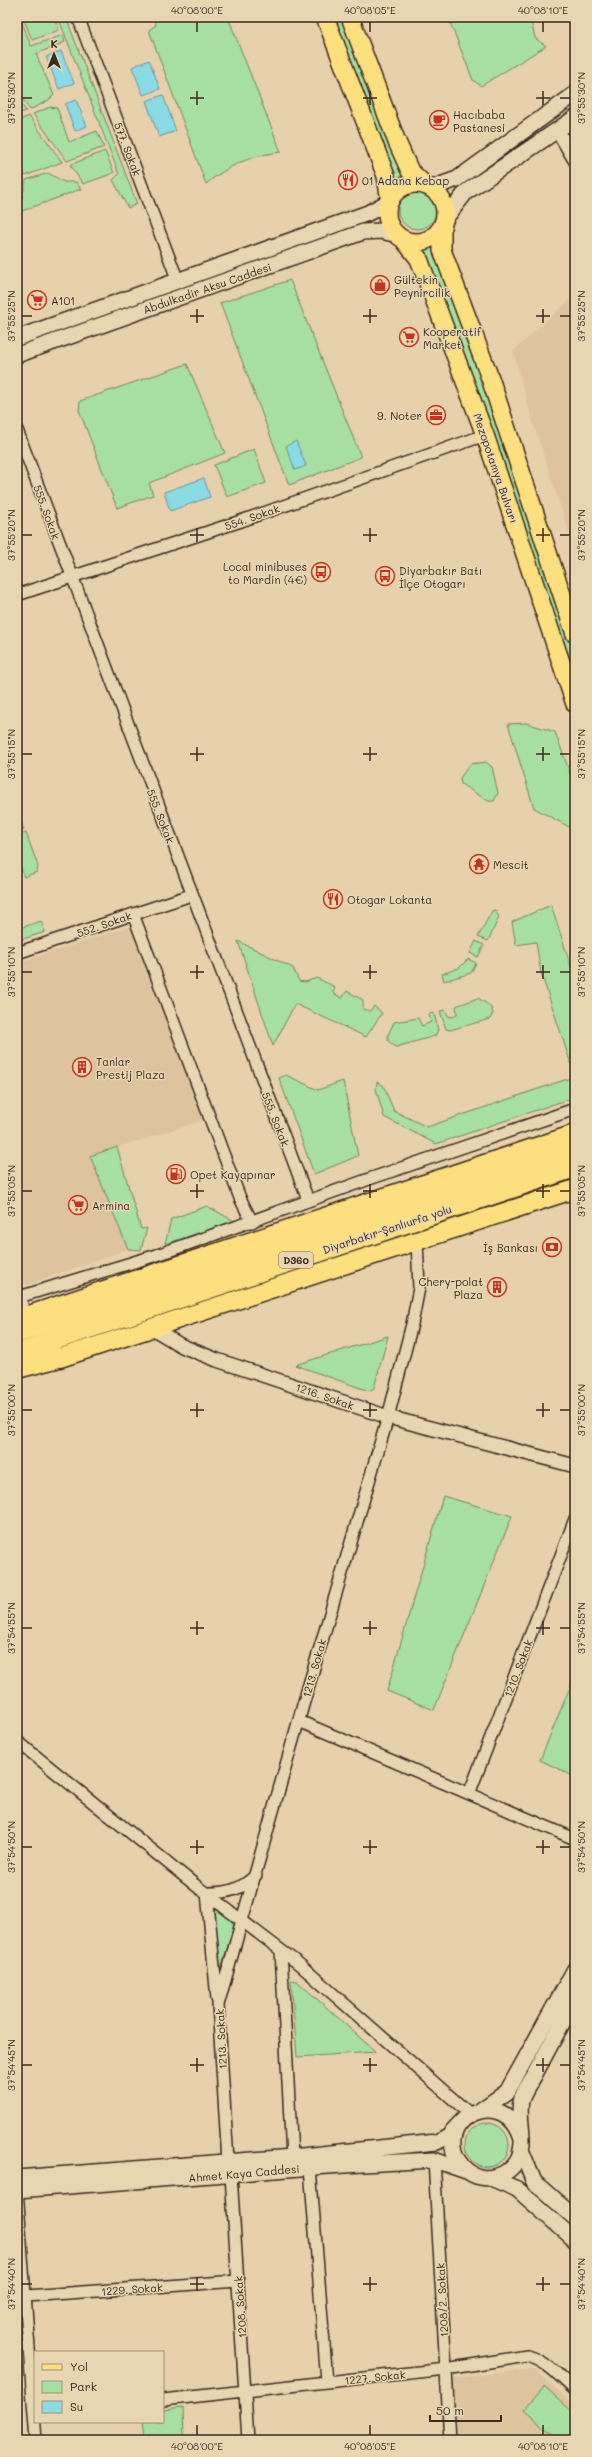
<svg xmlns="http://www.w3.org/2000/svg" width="592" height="2457" viewBox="0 0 592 2457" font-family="Mali,sans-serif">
<rect width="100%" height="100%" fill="#e7d1ad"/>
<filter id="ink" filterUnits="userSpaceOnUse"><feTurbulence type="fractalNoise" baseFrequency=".025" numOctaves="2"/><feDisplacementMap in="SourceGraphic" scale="8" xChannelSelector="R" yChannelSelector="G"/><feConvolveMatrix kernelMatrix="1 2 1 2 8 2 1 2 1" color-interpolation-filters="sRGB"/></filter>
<g filter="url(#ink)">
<path fill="#dec39f" d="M575,295V550L533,423L513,351Z
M131,926L204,1120L91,1156L128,1249L27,1285L17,1280V963Z
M533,2369L575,2405V2440H458L452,2381L456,2378Z"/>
<path fill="#a8dfa3" stroke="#728460" d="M17,17H20L31,46L63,35L65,42L36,54L54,95L49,100L30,110L17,92Z
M23,17H54L59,30L32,40Z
M58,17H66L137,204L128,208L113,180L119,174Z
M153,17H228L281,152C252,155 229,165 206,184L149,30L156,25Z
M333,17H341L403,175L395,179Z
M448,17H530L535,38L546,46L481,86L473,80Z
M17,98L26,111L17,114Z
M50,107L57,108L69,142L97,131L104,147L67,161L33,114Z
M29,116L62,162L25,176L17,156V121Z
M105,151L114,173L83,184L70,165Z
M48,173L64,182H76L81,189L17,213V203L22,198L26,180Z
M398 210a19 19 0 1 1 38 0a19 19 0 1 1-38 0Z
M431,246L486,390L575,656V682L495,438L434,275L422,249Z
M290,280L361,457L289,485L220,303Z
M187,364L225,453L149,483L153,495L117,508L79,410L80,401Z
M254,449L266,483L227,497L214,465Z
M526,723L555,732L575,787V836L573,829L534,808L508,724Z
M486,762L492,767L498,793L494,801H488L461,784L460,778L470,764Z
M17,812L24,830L17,833Z
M26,833L38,866L37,872L24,877L17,855V836Z
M551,905L575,979V1097L436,1144L384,1117L376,1089L377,1082L383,1085L394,1111L427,1127L573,1077V1070L541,973L536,942L516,945L512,922Z
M495,910L499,917L488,941L478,937L492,911Z
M41,921L45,932L17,941V929Z
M238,941L293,968L299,981L305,982L317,978L335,987L333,993L342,998L347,991L363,1000V1009L370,1011L374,1006L382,1013L366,1037L295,1004L273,1046Z
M476,941L484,945L478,957L470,953Z
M468,959L476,963L471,973L444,981L442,974L459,968Z
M478,998L490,1006L493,1013L490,1019L450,1030L446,1029L440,1011L445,1010L448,1016L453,1017L457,1014L456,1006Z
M434,1013L438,1030L435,1036L396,1047L388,1041V1035L394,1022L418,1018L422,1026L431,1022L429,1014Z
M286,1075L318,1090L343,1081L358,1156L314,1174L279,1078Z
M117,1147L141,1229L147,1228L141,1250L128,1249L90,1156Z
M207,1206L234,1221L165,1244L171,1219Z
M388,1336L374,1388L369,1391L295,1365Z
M443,1496L512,1516L434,1710L387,1691Z
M575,1675V1777L540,1760Z
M217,1910L226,1914L234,1925L220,1972L214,1911Z
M291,1980L297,1981L376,2052L297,2057Z
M465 2145a22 22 0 1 1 44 0a22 22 0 1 1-44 0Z
M544,2386L575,2414V2435L571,2440H559L524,2409Z
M183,2408L184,2440H144L142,2422H163V2410Z"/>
<path fill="#8bdbe7" stroke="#6b9497" d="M61,51L74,83L59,89L46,57Z
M149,60L160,89L143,95L132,67Z
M163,95L176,131L159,137L146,101Z
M76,100L87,126L75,131L65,104Z
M17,165C22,177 23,187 17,198Z
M296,441L306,466L295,470L286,446Z
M204,478L210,497L170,511L164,492Z"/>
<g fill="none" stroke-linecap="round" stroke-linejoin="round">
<g stroke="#3b2a1e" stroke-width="14">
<path id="minor" d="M78,17L178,281
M17,430L308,1200
M17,595L238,522L485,435
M133,914L240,1198L252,1222
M17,953L191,895
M19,1297L157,1255L372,1178L575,1109
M299,1721L575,1839
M17,1741L199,1888L299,1964L470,2114
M469,1794L575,1519
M281,1951L292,2157
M217,1999L207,1893C228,1893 241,1890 256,1875
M434,2160L450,2440
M228,2161L218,2005L303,1705L388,1417L412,1324L419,1288L417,1240
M310,2168L327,2382
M231,2175L248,2440
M17,2190L36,2440
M26,2296L238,2281
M163,2400L446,2369L527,2356C546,2360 560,2377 575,2390"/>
</g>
<g stroke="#3b2a1e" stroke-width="16">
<path id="tertiary" d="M558,131L575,160
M17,1294L25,1316
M152,1328L182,1346L217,1360L388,1417L575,1466"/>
</g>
<g stroke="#3b2a1e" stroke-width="18">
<path id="secondary" d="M432,188L457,179L575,94
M445,219L466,192L575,118
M17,338L368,213L390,201
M17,355L363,232L381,231L398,235
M481,2110L507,2092L575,1969
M522,2139C505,2084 435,2117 457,2159C462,2167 470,2175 480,2177C495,2180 509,2173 517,2161C528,2143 517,2120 521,2101C523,2092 531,2082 535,2074C548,2049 562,2024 575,1999
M521,2150L534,2182L575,2218
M17,2178L292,2157L437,2142L448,2136L461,2122
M491,2178L517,2189L575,2240
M17,2190L327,2166L434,2160L469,2172"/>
</g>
<g stroke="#3b2a1e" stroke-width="20">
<path id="primary" d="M325,17L386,176L390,201
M350,17L397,142L410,171L425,185
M387 213a29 29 0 1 1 58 0a29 29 0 1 1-58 0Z
M442,227V250L490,378L575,634
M403,239L419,259L485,435L575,704"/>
</g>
<g stroke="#3b2a1e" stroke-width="21">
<path id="trunk" d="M17,1319L575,1134
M17,1334L575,1151
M17,1353L575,1168
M17,1369L63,1357L575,1189"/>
</g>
<use href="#minor" stroke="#e8d6b3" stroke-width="11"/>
<use href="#tertiary" stroke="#e8d6b3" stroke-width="13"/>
<use href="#secondary" stroke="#e8d6b3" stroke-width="15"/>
<use href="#primary" stroke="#fce080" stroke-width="17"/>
<use href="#trunk" stroke="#fce080" stroke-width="18"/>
</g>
</g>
<path fill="none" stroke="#3b2a1e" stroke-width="1.5" d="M197,22V32M370,22V32M543,22V32M197,91V105M370,91V105M543,91V105M22,98H32M190,98H204M363,98H377M536,98H550M560,98H570M197,309V323M370,309V323M543,309V323M22,316H32M190,316H204M363,316H377M536,316H550M560,316H570M197,528V542M370,528V542M543,528V542M22,535H32M190,535H204M363,535H377M536,535H550M560,535H570M197,747V761M370,747V761M543,747V761M22,754H32M190,754H204M363,754H377M536,754H550M560,754H570M197,965V979M370,965V979M543,965V979M22,972H32M190,972H204M363,972H377M536,972H550M560,972H570M197,1184V1198M370,1184V1198M543,1184V1198M22,1191H32M190,1191H204M363,1191H377M536,1191H550M560,1191H570M197,1403V1417M370,1403V1417M543,1403V1417M22,1410H32M190,1410H204M363,1410H377M536,1410H550M560,1410H570M197,1621V1635M370,1621V1635M543,1621V1635M22,1628H32M190,1628H204M363,1628H377M536,1628H550M560,1628H570M197,1840V1854M370,1840V1854M543,1840V1854M22,1847H32M190,1847H204M363,1847H377M536,1847H550M560,1847H570M197,2058V2072M370,2058V2072M543,2058V2072M22,2065H32M190,2065H204M363,2065H377M536,2065H550M560,2065H570M197,2277V2291M370,2277V2291M543,2277V2291M22,2284H32M190,2284H204M363,2284H377M536,2284H550M560,2284H570M197,2425V2435M370,2425V2435M543,2425V2435"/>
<defs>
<g id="cafe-ring" transform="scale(1)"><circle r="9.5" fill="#e8d6b3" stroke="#c8321e" stroke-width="1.5"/><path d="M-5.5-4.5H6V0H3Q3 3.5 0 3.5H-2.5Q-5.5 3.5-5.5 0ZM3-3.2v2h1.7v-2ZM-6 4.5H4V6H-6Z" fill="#c8321e"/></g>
<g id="restaurant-ring" transform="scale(1)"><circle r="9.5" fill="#e8d6b3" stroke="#c8321e" stroke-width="1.5"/><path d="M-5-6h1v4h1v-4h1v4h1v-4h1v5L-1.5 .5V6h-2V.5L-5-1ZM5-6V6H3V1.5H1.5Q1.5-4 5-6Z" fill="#c8321e"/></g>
<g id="shop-ring" transform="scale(1)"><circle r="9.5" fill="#e8d6b3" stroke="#c8321e" stroke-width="1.5"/><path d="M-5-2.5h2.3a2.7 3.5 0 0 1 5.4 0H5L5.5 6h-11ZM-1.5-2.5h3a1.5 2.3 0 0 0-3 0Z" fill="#c8321e"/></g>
<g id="supermarket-ring" transform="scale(1)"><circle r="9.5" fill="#e8d6b3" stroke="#c8321e" stroke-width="1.5"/><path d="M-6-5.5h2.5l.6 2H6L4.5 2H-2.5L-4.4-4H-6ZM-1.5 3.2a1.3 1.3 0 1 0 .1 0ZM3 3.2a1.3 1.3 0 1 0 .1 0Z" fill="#c8321e"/></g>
<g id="office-ring" transform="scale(1)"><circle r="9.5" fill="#e8d6b3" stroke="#c8321e" stroke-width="1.5"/><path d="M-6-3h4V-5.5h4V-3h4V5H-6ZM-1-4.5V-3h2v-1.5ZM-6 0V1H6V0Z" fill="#c8321e"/></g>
<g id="bus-ring" transform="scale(1)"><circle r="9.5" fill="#e8d6b3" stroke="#c8321e" stroke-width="1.5"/><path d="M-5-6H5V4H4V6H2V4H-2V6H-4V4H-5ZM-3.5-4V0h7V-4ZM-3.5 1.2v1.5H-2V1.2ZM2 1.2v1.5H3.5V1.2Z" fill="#c8321e"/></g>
<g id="temple-ring" transform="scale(1)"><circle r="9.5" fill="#e8d6b3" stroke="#c8321e" stroke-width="1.5"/><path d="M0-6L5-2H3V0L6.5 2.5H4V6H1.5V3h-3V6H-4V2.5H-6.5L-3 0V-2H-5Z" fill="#c8321e"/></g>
<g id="building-ring" transform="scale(1)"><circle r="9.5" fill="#e8d6b3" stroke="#c8321e" stroke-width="1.5"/><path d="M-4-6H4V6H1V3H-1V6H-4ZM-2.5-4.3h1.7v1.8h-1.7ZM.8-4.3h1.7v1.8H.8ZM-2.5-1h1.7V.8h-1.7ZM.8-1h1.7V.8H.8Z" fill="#c8321e"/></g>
<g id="fuel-ring" transform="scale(1)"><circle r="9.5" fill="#e8d6b3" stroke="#c8321e" stroke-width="1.5"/><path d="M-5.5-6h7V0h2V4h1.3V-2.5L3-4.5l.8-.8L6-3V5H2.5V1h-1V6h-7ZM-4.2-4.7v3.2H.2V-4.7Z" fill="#c8321e"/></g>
<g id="bank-ring" transform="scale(1)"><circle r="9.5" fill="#e8d6b3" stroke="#c8321e" stroke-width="1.5"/><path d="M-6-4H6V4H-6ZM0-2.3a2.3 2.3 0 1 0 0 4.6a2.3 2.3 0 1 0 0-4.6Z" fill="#c8321e"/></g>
</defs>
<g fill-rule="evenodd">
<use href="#cafe-ring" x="439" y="120"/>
<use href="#restaurant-ring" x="348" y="180"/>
<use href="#shop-ring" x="380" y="285"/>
<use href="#supermarket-ring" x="37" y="300"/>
<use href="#supermarket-ring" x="409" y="337"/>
<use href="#office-ring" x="436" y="415"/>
<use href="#bus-ring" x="321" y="572"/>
<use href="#bus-ring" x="385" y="576"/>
<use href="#temple-ring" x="479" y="864"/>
<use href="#restaurant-ring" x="333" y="899"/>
<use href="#building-ring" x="82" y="1067"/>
<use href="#fuel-ring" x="176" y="1174"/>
<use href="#supermarket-ring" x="78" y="1205"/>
<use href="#bank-ring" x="552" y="1247"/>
<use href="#building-ring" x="497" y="1287"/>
</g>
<g text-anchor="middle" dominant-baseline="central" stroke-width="3" stroke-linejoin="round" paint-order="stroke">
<rect fill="#e8d6b3" stroke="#6f5e4b" stroke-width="1" x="279" y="1252" width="34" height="16" rx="3"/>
<g font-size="10" font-weight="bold" fill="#3b2a1e">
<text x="296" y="1260">D360</text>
</g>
<g font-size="11" fill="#3b2a1e" stroke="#e8d6b3" text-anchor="start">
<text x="453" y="114">Hacıbaba<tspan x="453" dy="13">Pastanesi</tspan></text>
<text x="362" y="180">01 Adana Kebap</text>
<text x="394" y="279">Gültekin<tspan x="394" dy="13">Peynircilik</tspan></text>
<text x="51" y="300">A101</text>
<text x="423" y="331">Kooperatif<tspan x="423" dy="13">Market</tspan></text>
<text x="422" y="415" text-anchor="end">9. Noter</text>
<text x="307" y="566" text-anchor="end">Local minibuses<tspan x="307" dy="13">to Mardin (4€)</tspan></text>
<text x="399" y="570">Diyarbakır Batı<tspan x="399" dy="13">İlçe Otogarı</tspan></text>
<text x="493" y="864">Mescit</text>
<text x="347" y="899">Otogar Lokanta</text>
<text x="96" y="1061">Tanlar<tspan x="96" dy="13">Prestij Plaza</tspan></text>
<text x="190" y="1174">Opet Kayapınar</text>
<text x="92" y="1205">Armina</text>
<text x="538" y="1247" text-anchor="end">İş Bankası</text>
<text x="483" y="1281" text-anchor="end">Chery-polat<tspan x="483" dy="13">Plaza</tspan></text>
</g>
<g font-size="11" fill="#3b2a1e" stroke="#e8d6b3">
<text transform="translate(128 149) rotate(69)">577. Sokak</text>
<text transform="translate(207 288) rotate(-19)">Abdulkadir Aksu Caddesi</text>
<text transform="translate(496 468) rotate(71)">Mezopotamya Bulvarı</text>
<text transform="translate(47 512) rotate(70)">555. Sokak</text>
<text transform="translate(252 517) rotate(-19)">554. Sokak</text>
<text transform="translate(161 816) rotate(69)">555. Sokak</text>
<text transform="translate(104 924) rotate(-19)">552. Sokak</text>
<text transform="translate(276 1119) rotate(69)">555. Sokak</text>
<text transform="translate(387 1229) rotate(-18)">Diyarbakır-Şanlıurfa yolu</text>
<text transform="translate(325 1396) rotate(19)">1216. Sokak</text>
<text transform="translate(314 1668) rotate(-74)">1213. Sokak</text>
<text transform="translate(518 1668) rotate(-69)">1210. Sokak</text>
<text transform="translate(221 2039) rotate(-93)">1213. Sokak</text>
<text transform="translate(244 2173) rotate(-5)">Ahmet Kaya Caddesi</text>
<text transform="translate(132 2289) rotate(-4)">1229. Sokak</text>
<text transform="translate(442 2300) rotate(-93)">1208/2. Sokak</text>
<text transform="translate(240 2307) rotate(-94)">1208. Sokak</text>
<text transform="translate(375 2377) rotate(-6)">1227. Sokak</text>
</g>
</g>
<rect width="592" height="2457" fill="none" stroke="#e8d6b3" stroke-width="44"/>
<rect x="34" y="2351" width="130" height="72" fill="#e8d6b3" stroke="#a39177"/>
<rect x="42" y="2364" width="20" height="6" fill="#fce080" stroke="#a39177"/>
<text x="70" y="2371" font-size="12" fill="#3b2a1e">Yol</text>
<rect x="42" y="2381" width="20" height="12" fill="#a8dfa3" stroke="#a39177"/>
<text x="70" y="2391" font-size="12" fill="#3b2a1e">Park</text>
<rect x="42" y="2401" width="20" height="12" fill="#8bdbe7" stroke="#a39177"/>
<text x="70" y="2411" font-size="12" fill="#3b2a1e">Su</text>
<g transform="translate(54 54)" stroke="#e8d6b3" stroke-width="3" paint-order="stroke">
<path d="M0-3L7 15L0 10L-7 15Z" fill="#3b2a1e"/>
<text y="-6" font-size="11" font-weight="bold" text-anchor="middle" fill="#3b2a1e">K</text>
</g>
<path d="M430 2415v6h71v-6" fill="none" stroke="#3b2a1e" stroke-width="2"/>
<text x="436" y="2415" font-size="12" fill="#3b2a1e" stroke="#e8d6b3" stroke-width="3" paint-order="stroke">50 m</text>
<rect x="22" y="22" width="548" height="2413" fill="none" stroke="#3b2a1e" stroke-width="1.5"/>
<g font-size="10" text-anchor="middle" fill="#3b2a1e">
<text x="197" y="14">40°08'00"E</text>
<text x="370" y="14">40°08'05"E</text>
<text x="543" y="14">40°08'10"E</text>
<text transform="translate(11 98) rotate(-90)" y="4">37°55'30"N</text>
<text transform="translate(581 98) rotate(-90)" y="4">37°55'30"N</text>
<text transform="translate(11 316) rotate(-90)" y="4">37°55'25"N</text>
<text transform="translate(581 316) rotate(-90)" y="4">37°55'25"N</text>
<text transform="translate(11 535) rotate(-90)" y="4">37°55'20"N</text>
<text transform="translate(581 535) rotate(-90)" y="4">37°55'20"N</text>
<text transform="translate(11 754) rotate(-90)" y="4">37°55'15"N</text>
<text transform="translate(581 754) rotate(-90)" y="4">37°55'15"N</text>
<text transform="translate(11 972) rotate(-90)" y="4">37°55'10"N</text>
<text transform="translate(581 972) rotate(-90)" y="4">37°55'10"N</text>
<text transform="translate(11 1191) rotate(-90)" y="4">37°55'05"N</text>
<text transform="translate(581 1191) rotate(-90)" y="4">37°55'05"N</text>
<text transform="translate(11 1410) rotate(-90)" y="4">37°55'00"N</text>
<text transform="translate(581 1410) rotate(-90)" y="4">37°55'00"N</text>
<text transform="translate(11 1628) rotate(-90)" y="4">37°54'55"N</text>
<text transform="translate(581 1628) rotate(-90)" y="4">37°54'55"N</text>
<text transform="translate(11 1847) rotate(-90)" y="4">37°54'50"N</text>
<text transform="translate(581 1847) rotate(-90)" y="4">37°54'50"N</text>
<text transform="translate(11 2065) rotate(-90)" y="4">37°54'45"N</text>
<text transform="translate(581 2065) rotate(-90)" y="4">37°54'45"N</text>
<text transform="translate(11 2284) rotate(-90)" y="4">37°54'40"N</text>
<text transform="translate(581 2284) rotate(-90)" y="4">37°54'40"N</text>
<text x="197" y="2450">40°08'00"E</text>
<text x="370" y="2450">40°08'05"E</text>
<text x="543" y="2450">40°08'10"E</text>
</g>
</svg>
